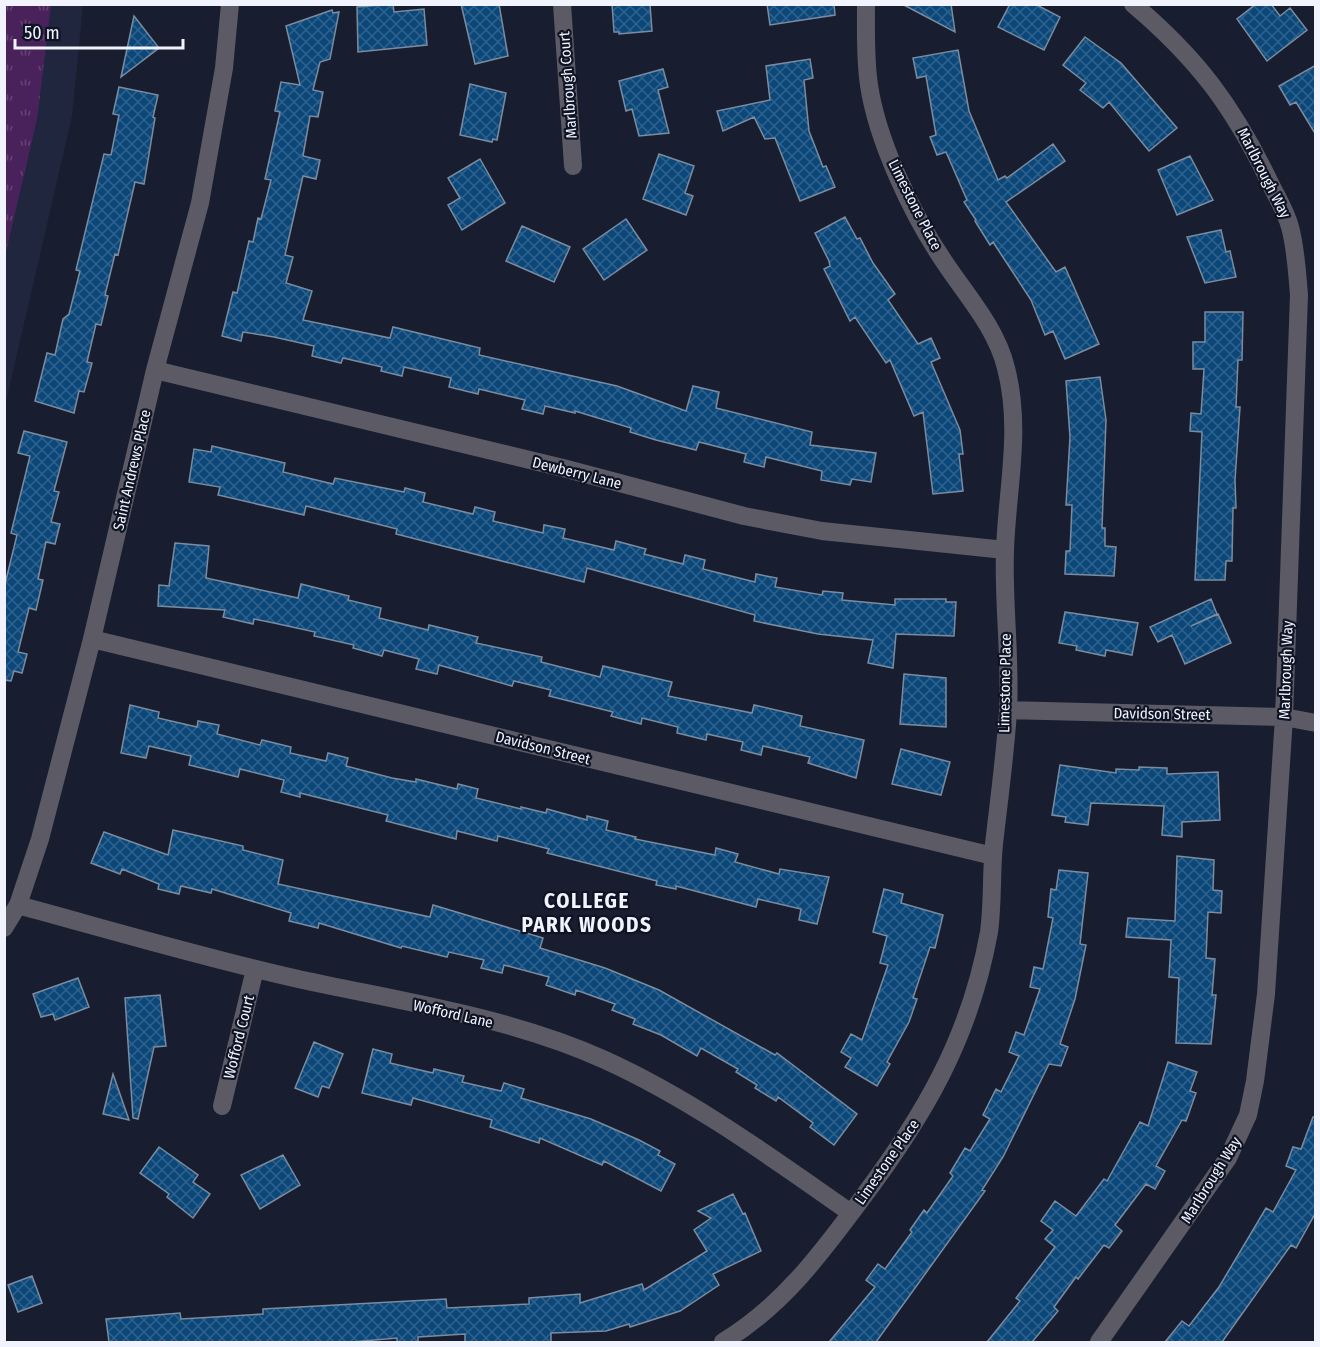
<svg xmlns="http://www.w3.org/2000/svg" width="1320" height="1347" viewBox="0 0 1320 1347" font-family="'Fira Sans Condensed',sans-serif">
<defs>
<pattern id="park-tufts" width="24" height="20" patternUnits="userSpaceOnUse" patternTransform="scale(1.5)"><rect width="24" height="20" fill="#4a225b"/><path d="M3 7l-1-3M5 7V3M7 7l1-3M15 17l-1-3M17 17v-4M19 17l1-3" fill="none" stroke="#654374"/></pattern>
<pattern id="building-cross-hatch" width="8" height="8" patternUnits="userSpaceOnUse" patternTransform="scale(1.5)"><rect width="8" height="8" fill="#0c477a"/><path d="M0 0l8 8M0 8l8-8" fill="none" stroke="#30628e"/></pattern>
</defs>
<rect width="100%" height="100%" fill="#181d2f"/>
<path fill="#20263e" d="M5,5H83L72,116L5,406Z"/>
<path fill="url(#park-tufts)" d="M5,4L51,5L37,119L5,256Z"/>
<path fill="url(#building-cross-hatch)" stroke="#7a8c9f" stroke-width="1.5" d="M393,4L394,12L424,9L427,45L358,52L357,7Z
M461,4H499L508,56L475,64Z
M612,4H650L652,31L619,34V32H614Z
M767,4H834L835,15L770,25Z
M902,4H951L955,32Z
M1010,4H1035L1060,17L1044,50L998,27Z
M1256,4H1271L1280,16L1290,8L1307,30L1267,61L1237,19Z
M332,10L333,13L339,12L330,59L320,62L313,90L323,92L318,117L310,116L303,156L320,160L316,179L303,176L285,255L293,257L286,283L312,291L303,320L390,338L393,327L480,348L479,355L617,386L686,411L693,386L719,392L716,408L812,432L810,445L876,453L871,482L852,479L850,485L821,480L822,471L766,457L764,467L744,462L746,454L699,442L696,450L656,440L630,432L631,428L575,411V413L545,406L543,414L522,409L525,400L479,389L478,394L449,387L451,378L404,367L402,376L381,371L382,367L343,358L341,363L312,356L314,346L274,337L243,332L241,341L222,336L233,292L237,293L249,241L253,242L258,218L261,219L271,180L265,179L280,112L275,111L281,82L300,85L286,26Z
M134,16L159,48L121,77Z
M1085,37L1121,63L1177,128L1149,151L1109,102L1103,108L1080,90L1086,83L1063,65Z
M958,50L969,111L998,180L1005,176L1007,178L1053,144L1065,161L1006,202L1056,272L1065,267L1099,344L1065,359L1053,331L1045,335L1031,300L993,242L990,245L975,221L976,220L964,202L967,200L946,152L937,155L930,137L936,135L926,76L917,78L913,58Z
M810,59L813,78L804,80L809,131L823,167L826,166L835,187L800,201L775,138L765,139L754,117L723,131L717,111L770,100L766,66Z
M1316,65V135L1296,102L1290,105L1279,86Z
M663,69L668,87L658,90L669,133L639,136L632,109L626,111L619,81Z
M470,84L506,93L497,140L493,139L492,142L460,135Z
M119,87L158,95L153,117L155,118L144,184L135,182L118,255L115,254L105,295L108,296L101,325L96,324L87,362L92,363L84,392L79,391L74,413L35,401L47,353L55,355L63,319L69,314L80,271L76,270L104,154L111,155L119,115L113,114Z
M659,154L694,166L685,193L693,196L686,215L643,199Z
M1190,156L1213,200L1177,215L1158,170Z
M480,159L505,203L462,230L448,205L460,198L448,178Z
M845,217L857,239L860,238L873,263L895,294L888,300L918,344L931,338L940,358L931,362L960,430L963,454H959L963,491L933,494L923,412L914,416L890,360L886,363L855,317L850,321L824,269L830,266L829,261L815,233Z
M626,219L647,250L604,280L583,249Z
M522,226L570,247L554,282L506,261Z
M1221,230L1226,252L1230,251L1236,277L1205,283L1187,237Z
M1205,312H1243L1242,360H1238L1236,407H1240L1235,480L1236,508H1233L1232,561H1226L1225,580H1195L1202,432L1190,431L1191,413L1201,414L1204,369H1193V342H1205Z
M1100,377L1106,420L1102,528H1105V546L1116,547L1114,576L1065,574L1066,551H1070L1072,505H1066L1070,437L1066,381Z
M24,431L67,442L54,491L59,492L51,522L60,524L55,544L46,542L38,579L43,580L36,610L29,608L18,652L27,654L22,673L14,671L11,681L4,680V588L17,535L11,533L30,456L18,453Z
M212,446L285,463L283,472L333,484L335,478L404,492L405,488L425,493L423,502L473,514L475,507L495,512L493,521L543,533L544,525L565,529L563,538L614,550L616,541L646,549L644,554L683,564L685,555L705,560L703,569L755,582L756,574L777,578L775,587L822,595L823,591L843,593L842,600L895,605V599H946V602H956L954,636L896,634L893,668L868,663L873,640L818,634L754,621L755,615L587,568L584,582L396,534L397,529L306,506L304,515L218,495L220,487L189,482L194,449L211,452Z
M175,543L209,546L206,578L298,598L301,584L349,596L348,600L381,608L379,618L428,630L429,625L478,637L476,643L542,657L541,662L600,677L603,666L672,682L668,696L752,713L754,705L802,716L800,726L864,740L856,778L808,763L810,757L763,746L761,755L741,750L743,742L707,734L706,740L677,733L678,727L642,718L641,724L611,716L613,712L549,696L551,690L514,681L512,686L439,665L437,674L416,669L419,659L384,650L382,656L353,648L354,645L314,636L315,632L274,623L254,619L253,624L223,617L225,610L158,606L159,585L169,586Z
M1211,599L1217,614L1191,626L1218,614L1231,643L1185,664L1172,635L1158,642L1150,627Z
M1065,612L1138,623L1132,655L1106,650L1105,656L1076,650L1077,646L1059,643Z
M904,674L946,678V727L900,724Z
M130,705L159,712L158,718L197,727L198,721L219,725L217,734L260,745L262,740L291,747L290,753L326,761L328,753L348,758L346,766L392,778L416,782V779L457,789L458,784L478,789L476,798L521,809V807L546,813L547,809L587,820V816L608,821L606,830L636,837L635,839L715,855L716,848L738,854L735,862L779,874L780,869L829,877L817,924L799,920L801,909L758,899L756,907L676,886V889L656,885L657,881L547,853L549,849L498,836L497,841L457,831L456,839L386,821L388,815L300,793V797L281,792L284,780L240,769L238,777L189,765L191,756L149,746L146,758L121,753Z
M901,749L950,762L941,795L892,784Z
M1060,765L1116,773V769L1139,770V767L1167,768V774L1218,772L1220,820L1182,822V837L1162,835L1164,806L1091,803L1088,825L1065,822L1066,817L1052,815Z
M173,830L243,846V850L283,860L278,884L430,917L433,905L543,938L540,948L605,968L659,990L775,1055L777,1053L857,1114L834,1145L810,1127L813,1123L778,1097L776,1101L755,1088L757,1085L736,1072L738,1069L701,1048L697,1056L661,1035L633,1024L635,1019L612,1010L615,1004L576,990L575,995L546,985L549,977L504,965L502,973L481,968L484,960L449,952L447,957L402,946L401,948L319,923L318,928L289,921L291,913L212,889L211,893L181,886L179,894L158,889L159,884L122,869L120,874L91,863L104,832L168,855Z
M1177,856L1214,860L1213,890L1222,891L1221,913L1208,912L1206,958L1215,959L1212,995H1216L1211,1044L1176,1043L1179,978L1169,977L1171,940L1126,937L1128,918L1175,921Z
M1059,870L1088,873L1080,944L1086,945L1075,999L1060,1044L1068,1047L1061,1066L1049,1064L1003,1157L982,1190L985,1191L876,1342H829L875,1287L866,1280L878,1264L885,1269L912,1232L910,1230L924,1210L927,1213L953,1176L950,1173L965,1148L970,1151L990,1119L983,1115L996,1089L1001,1092L1019,1056L1009,1052L1016,1032L1024,1035L1040,989L1030,987L1034,967L1043,969L1053,918L1048,917L1051,889L1056,890Z
M884,889L903,894L901,903L943,915L935,948L930,947L913,998L917,999L909,1022L887,1062L890,1064L877,1086L845,1067L851,1058L841,1052L851,1034L862,1040L888,965L880,963L887,936L873,932Z
M78,978L89,1007L55,1020L53,1014L41,1017L33,994Z
M160,995L166,1046L154,1047L138,1119L133,1118L125,998Z
M314,1042L343,1054L329,1088L322,1086L318,1097L295,1088Z
M373,1049L392,1054L390,1063L433,1073L434,1069L464,1076L462,1082L501,1091L504,1083L524,1089L521,1098L591,1119L639,1140L660,1151L658,1155L675,1164L661,1191L604,1161L602,1165L540,1138L539,1143L490,1127L492,1120L413,1098L411,1105L362,1093Z
M1168,1062L1197,1072L1190,1091L1196,1093L1186,1121L1182,1120L1156,1166L1165,1171L1155,1189L1146,1184L1115,1225L1122,1231L1109,1248L1104,1245L1078,1279L1076,1277L1054,1307L1058,1311L1032,1342H987L1020,1301L1016,1298L1055,1247L1045,1239L1053,1230L1041,1221L1055,1201L1076,1216L1104,1179L1107,1181L1140,1122L1148,1126Z
M113,1074L129,1120L103,1114Z
M1313,1117H1316V1212L1296,1248L1291,1245L1222,1342H1165L1182,1321L1189,1326L1219,1287L1266,1208L1273,1212L1296,1170L1286,1166L1293,1147L1301,1149Z
M159,1147L198,1175L193,1182L210,1194L193,1218L167,1197L169,1194L140,1173Z
M283,1155L300,1185L260,1209L241,1175Z
M733,1194L743,1214L745,1213L761,1251L713,1274L719,1285L680,1311L630,1327L629,1324L606,1331L551,1333V1342H465V1334L418,1337V1342H397V1338L352,1342H109L106,1319L180,1313L181,1319L263,1314V1309L446,1299L447,1308L529,1304V1298L580,1294V1303L642,1284L644,1290L707,1251L694,1230L711,1218L698,1211Z
M32,1276L42,1303L18,1312L8,1285Z"/>
<g fill="none" stroke-linecap="round" stroke-linejoin="round">
<path stroke="#5c5b65" stroke-width="18" d="M562,4L573,166
M155,370L563,468L744,516L822,531L1005,550
M92,639L993,856
M1008,710L1284,717L1316,723
M18,905C110,930 201,957 294,978C397,1001 508,1016 605,1060C693,1100 772,1158 851,1213
M4,928L18,905L40,839L92,639L155,370L200,203L224,68L230,4
M222,1106L255,969
M723,1342C781,1307 820,1255 860,1201C924,1116 970,1038 989,932C993,903 991,873 994,844C999,800 1005,756 1008,712C1011,658 1003,604 1005,550C1007,488 1022,430 1006,368C996,327 966,295 943,260C912,214 877,140 869,85C865,59 866,31 866,4
M1099,1342L1228,1158L1248,1115L1255,1081L1266,994L1284,717L1299,295C1297,272 1296,249 1290,227C1286,211 1276,196 1269,181C1233,106 1197,58 1133,4"/>
</g>
<g text-anchor="middle" dominant-baseline="central" stroke-width="4.5" stroke-linejoin="round" paint-order="stroke">
<g font-size="15" fill="#f1f4ff" stroke="#0f1425">
<text transform="translate(568 85) rotate(-94)">Marlbrough Court</text>
<text transform="translate(1264 173) rotate(63)">Marlbrough Way</text>
<text transform="translate(915 205) rotate(63)">Limestone Place</text>
<text transform="translate(132 470) rotate(-77)">Saint Andrews Place</text>
<text transform="translate(577 473) rotate(14)">Dewberry Lane</text>
<text transform="translate(1286 670) rotate(-88)">Marlbrough Way</text>
<text transform="translate(1005 683) rotate(-89)">Limestone Place</text>
<text transform="translate(1162 714) rotate(1)">Davidson Street</text>
<text transform="translate(543 748) rotate(14)">Davidson Street</text>
<text transform="translate(453 1014) rotate(13)">Wofford Lane</text>
<text transform="translate(239 1037) rotate(-76)">Wofford Court</text>
<text transform="translate(887 1162) rotate(-55)">Limestone Place</text>
<text transform="translate(1211 1180) rotate(-58)">Marlbrough Way</text>
</g>
<g font-size="21" font-weight="bold" letter-spacing="1.5" fill="#f1f4ff" stroke="#0f1425">
<text x="587" y="901">COLLEGE<tspan x="587" dy="24">PARK WOODS</tspan></text>
</g>
</g>
<rect width="1320" height="1347" fill="none" stroke="#f1f4ff" stroke-width="12"/>
<path d="M15 39v9h168v-9" fill="none" stroke="#f1f4ff" stroke-width="3"/>
<text x="24" y="39" font-size="18" fill="#f1f4ff" stroke="#0f1425" stroke-width="4.5" paint-order="stroke">50 m</text>
</svg>
